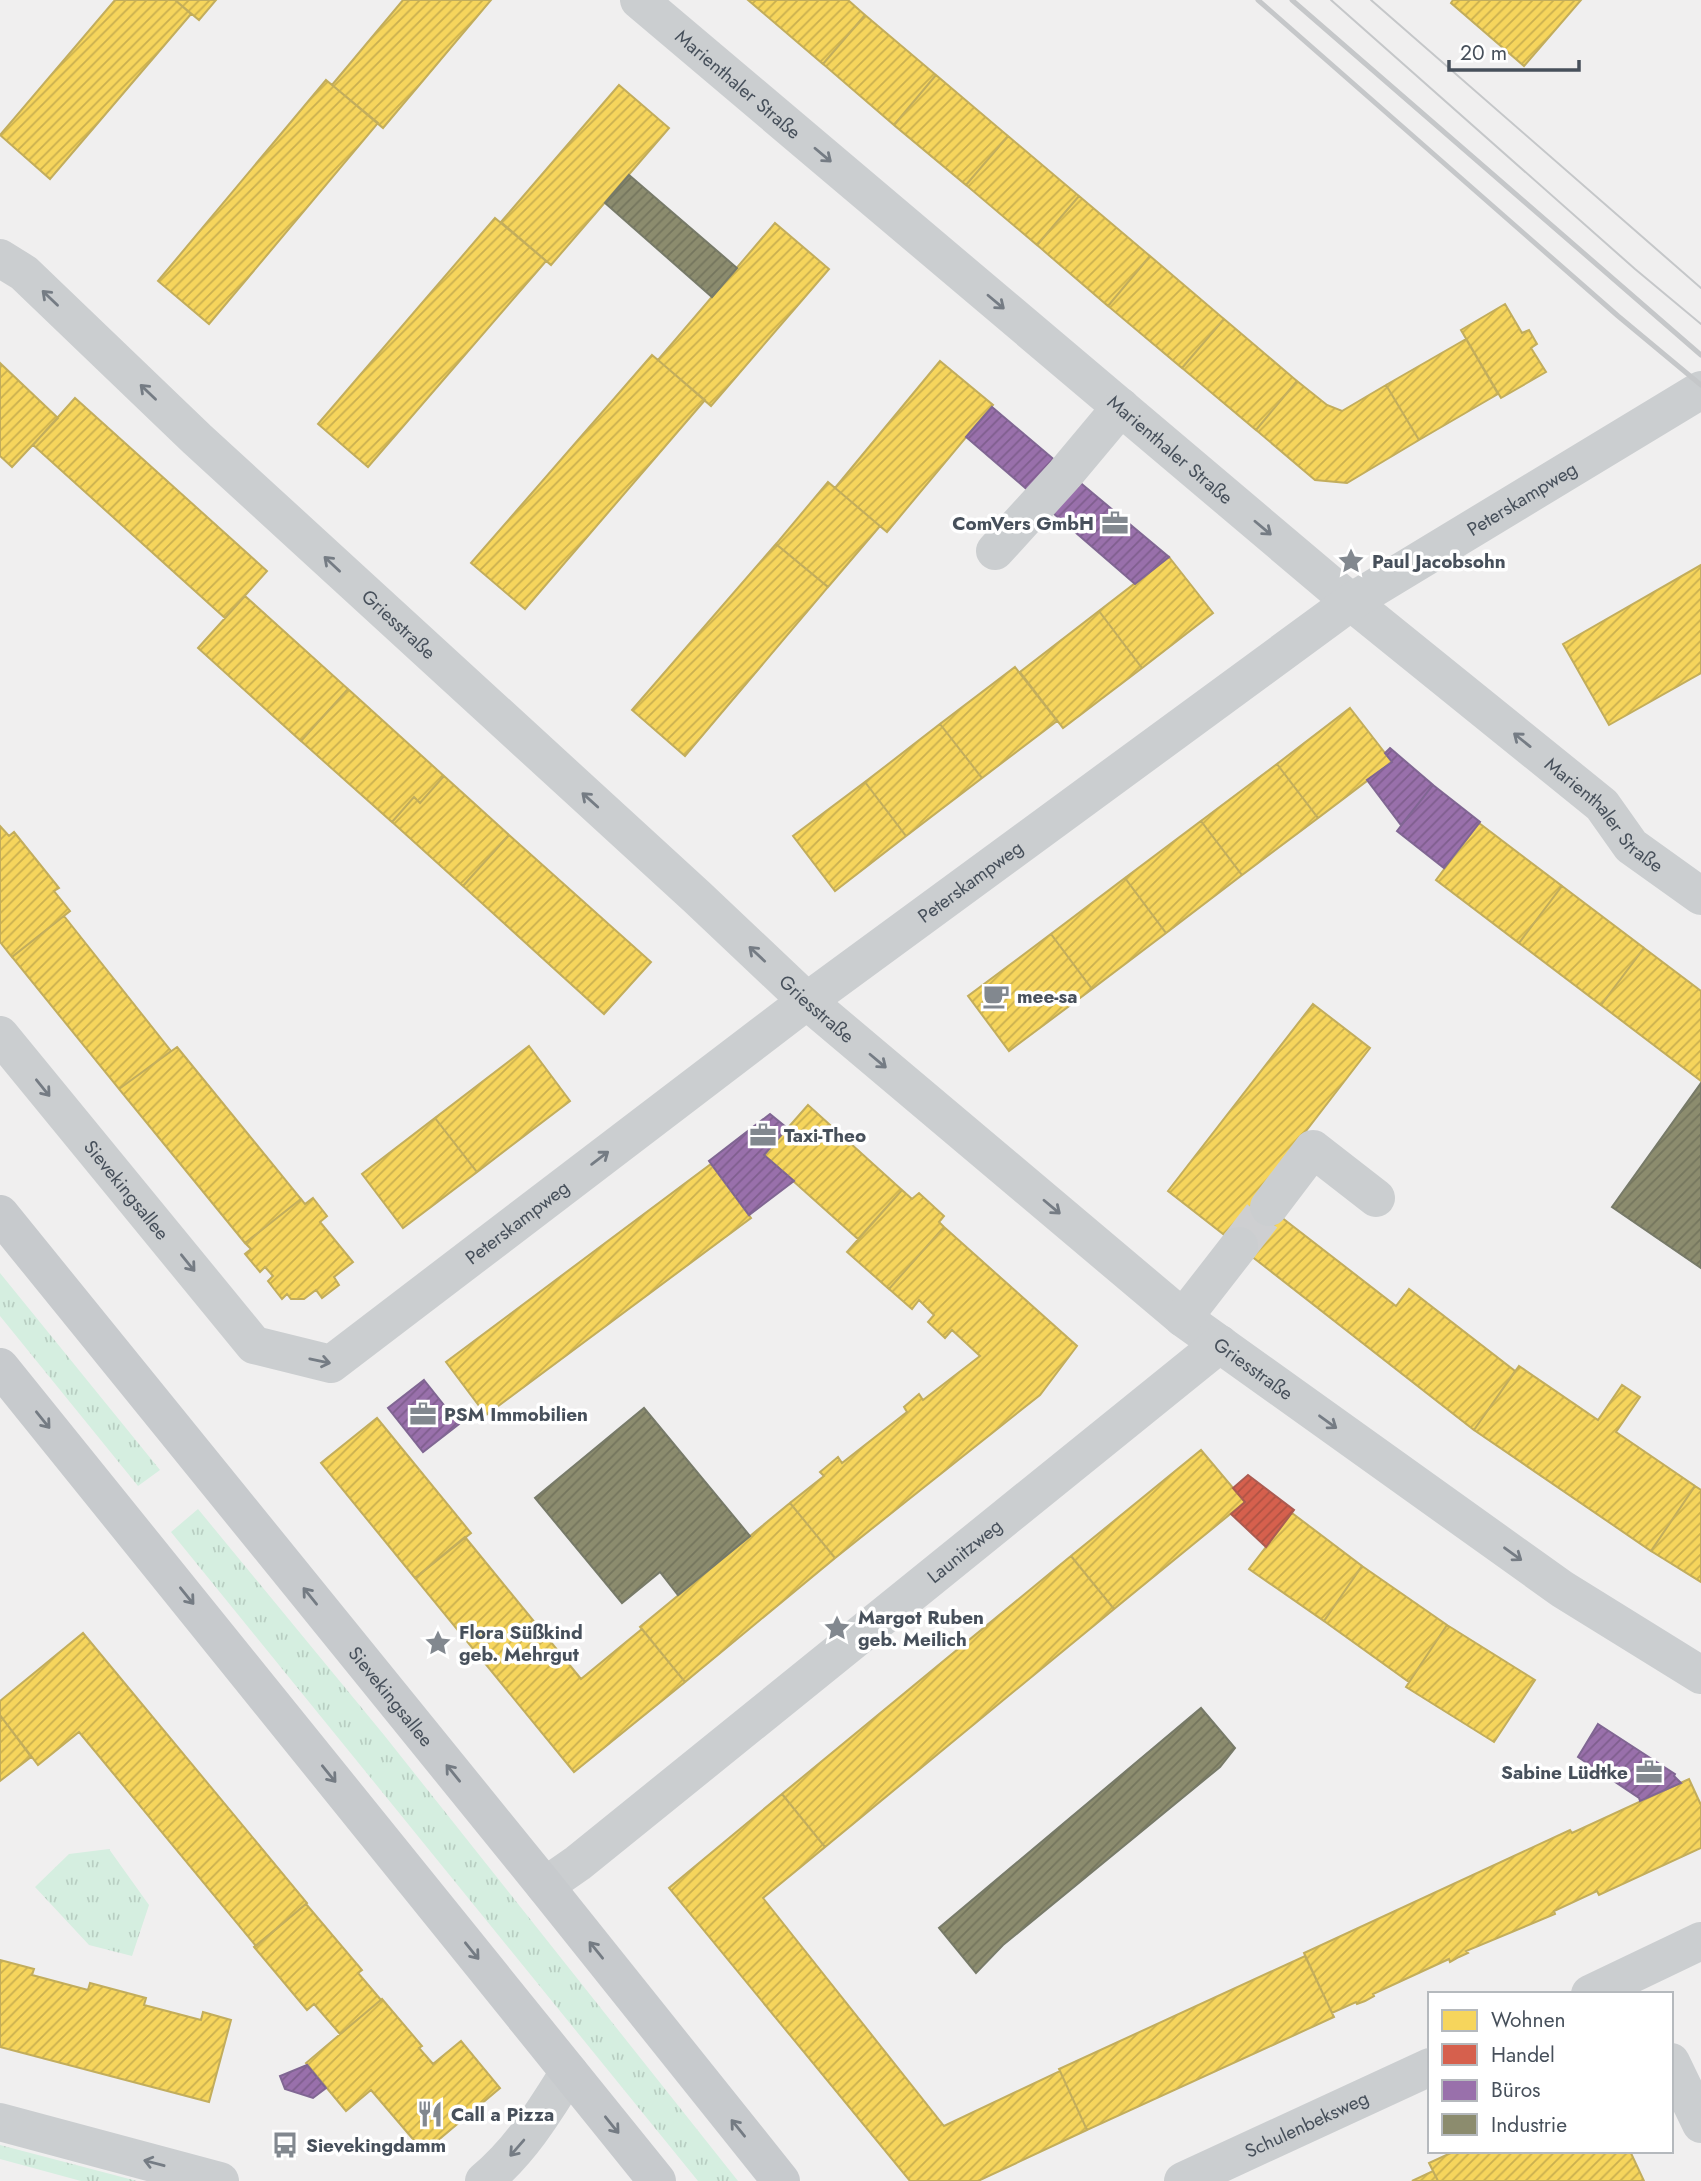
<svg xmlns="http://www.w3.org/2000/svg" width="1701" height="2181" viewBox="0 0 1701 2181" font-family="Jost,sans-serif">
<defs>
<pattern id="grass-tufts" width="24" height="20" patternUnits="userSpaceOnUse" patternTransform="scale(1.75)"><rect width="24" height="20" fill="#d5eee0"/><path d="M3 7l-1-3M5 7V3M7 7l1-3M15 17l-1-3M17 17v-4M19 17l1-3" fill="none" stroke="#b8cec2"/></pattern>
<pattern id="homes-hatch" width="6" height="6" patternUnits="userSpaceOnUse" patternTransform="scale(1.75)"><rect width="6" height="6" fill="#f6d55c"/><path d="M-1 1l2-2M0 6l6-6M5 7l2-2" fill="none" stroke="#c9af4f"/></pattern>
<pattern id="shops-hatch" width="6" height="6" patternUnits="userSpaceOnUse" patternTransform="scale(1.75)"><rect width="6" height="6" fill="#d6604d"/><path d="M-1 1l2-2M0 6l6-6M5 7l2-2" fill="none" stroke="#af5243"/></pattern>
<pattern id="offices-hatch" width="6" height="6" patternUnits="userSpaceOnUse" patternTransform="scale(1.75)"><rect width="6" height="6" fill="#9970ab"/><path d="M-1 1l2-2M0 6l6-6M5 7l2-2" fill="none" stroke="#7f5e8e"/></pattern>
<pattern id="industry-hatch" width="6" height="6" patternUnits="userSpaceOnUse" patternTransform="scale(1.75)"><rect width="6" height="6" fill="#8c8c6e"/><path d="M-1 1l2-2M0 6l6-6M5 7l2-2" fill="none" stroke="#74755d"/></pattern>
</defs>
<rect width="100%" height="100%" fill="#f0efef"/>
<path fill="url(#grass-tufts)" d="M0,1273L160,1470L138,1486L0,1316Z
M198,1509L384,1735L738,2181H698L171,1532Z
M109,1849L149,1905L132,1956L89,1945L35,1887L69,1854Z
M0,2145L137,2181H81L0,2159Z"/>
<path fill="url(#homes-hatch)" stroke="#c2ad5c" stroke-width="2" d="M115,0H175L191,14L50,179L0,135Z
M175,0H216L199,20Z
M403,0H491L383,128L332,85Z
M748,0H848L865,15L823,64Z
M1453,0H1581L1524,66L1451,3Z
M865,15L936,75L894,125L823,64Z
M936,75L1008,136L966,185L894,125Z
M326,80L378,123L209,324L158,281Z
M619,85L669,128L551,265L501,222Z
M1008,136L1079,196L1037,245L966,185Z
M1079,196L1150,256L1108,306L1037,245Z
M495,218L546,261L368,467L318,424Z
M775,223L829,269L711,406L658,360Z
M1150,256L1224,319L1182,368L1108,306Z
M1505,304L1522,333L1529,330L1537,344L1531,348L1546,372L1501,398L1461,330Z
M1224,319L1297,381L1256,430L1182,368Z
M1466,339L1498,394L1419,440L1386,385Z
M652,355L705,400L525,609L471,563Z
M940,361L993,405L887,532L835,488Z
M0,363L58,418L12,467L0,456Z
M1297,381L1327,405L1342,411L1386,385L1419,440L1347,483L1315,480L1256,430Z
M75,398L267,571L225,618L33,445Z
M828,482L880,526L828,587L776,544Z
M776,544L828,587L685,756L632,710Z
M1169,557L1213,613L1142,668L1099,611Z
M1701,565V673L1609,725L1563,644Z
M245,596L348,689L301,741L198,648Z
M1099,611L1142,668L1063,728L1020,672Z
M1015,667L1057,721L982,778L940,724Z
M348,689L444,776L420,803L414,797L392,822L301,741Z
M1350,708L1392,762L1318,818L1277,764Z
M940,724L982,778L906,836L865,782Z
M1277,764L1318,818L1242,875L1201,821Z
M444,776L509,835L463,886L392,822L414,797L420,803Z
M865,782L906,836L835,891L793,836Z
M1201,821L1242,875L1166,933L1125,878Z
M1479,823L1562,886L1519,943L1436,880Z
M0,826L9,836L14,832L59,888L54,891L70,911L12,957L0,942Z
M509,835L651,962L604,1014L463,886Z
M1125,878L1166,933L1092,989L1051,934Z
M1562,886L1644,948L1601,1005L1519,943Z
M64,916L171,1051L119,1089L12,957Z
M1051,934L1092,989L1009,1051L968,996Z
M1644,948L1701,991V1081L1601,1005Z
M1313,1004L1370,1048L1255,1197L1396,1306L1409,1289L1515,1371L1474,1430L1168,1191Z
M529,1046L570,1101L477,1172L435,1118Z
M177,1047L301,1199L245,1243L119,1089Z
M808,1105L902,1190L858,1239L764,1155Z
M435,1118L477,1172L403,1228L362,1174Z
M711,1164L751,1218L486,1415L446,1362Z
M902,1190L912,1199L919,1193L944,1216L939,1222L944,1227L889,1289L847,1252Z
M313,1198L327,1216L320,1222L353,1262L334,1277L339,1285L322,1298L316,1290L304,1299H291L287,1294L282,1299L268,1281L273,1276L265,1267L260,1272L245,1254L251,1249L245,1243L301,1199L305,1204Z
M944,1227L1077,1346L1040,1395L835,1558L790,1503L824,1476L820,1472L838,1457L842,1463L907,1412L904,1407L919,1394L923,1400L980,1356L952,1330L945,1338L928,1322L934,1315L919,1300L912,1309L889,1289Z
M1519,1366L1598,1420L1622,1385L1640,1397L1616,1432L1695,1486L1651,1551L1474,1430Z
M377,1418L471,1533L415,1578L321,1463Z
M1201,1450L1245,1502L1114,1609L1071,1556Z
M1695,1486L1701,1490V1582L1651,1551Z
M790,1503L835,1558L685,1682L640,1627Z
M1292,1513L1362,1566L1324,1621L1249,1569Z
M465,1537L581,1679L642,1629L685,1682L574,1772L415,1578Z
M1071,1556L1114,1609L825,1847L782,1794Z
M1362,1566L1447,1625L1409,1682L1324,1621Z
M1447,1625L1535,1680L1494,1742L1406,1687Z
M83,1633L307,1903L256,1946L79,1732L38,1765L0,1715V1701Z
M0,1715L31,1757L0,1781Z
M1689,1779L1701,1805V1848L1599,1895L1597,1891L1554,1911L1555,1914L1466,1951L1468,1953L1459,1957L1450,1962L1449,1959L1373,1994L1374,1996L1365,2001L1357,2004L1356,2002L1332,2013L1304,1953L1570,1830L1572,1833Z
M782,1794L825,1847L763,1898L944,2126L1060,2071L1087,2130L978,2181H910L669,1888Z
M306,1904L362,1970L358,1973L381,2000L340,2034L314,2004L307,2010L254,1947Z
M1305,1956L1334,2017L1087,2130L1059,2069Z
M0,1960L34,1969L32,1975L88,1990L90,1983L146,1998L144,2005L201,2020L203,2012L231,2020L209,2102L0,2047Z
M382,1999L422,2046L419,2048L433,2064L461,2041L500,2088L424,2152L371,2090L346,2111L306,2063Z
M1455,2151H1630L1644,2181H1438L1429,2163Z
M1433,2171L1438,2181H1412Z"/>
<path fill="url(#shops-hatch)" stroke="#ab5b51" stroke-width="2" d="M1248,1475L1294,1510L1266,1547L1231,1514L1245,1502L1233,1488Z"/>
<path fill="url(#offices-hatch)" stroke="#806693" stroke-width="2" d="M992,407L1057,462L1030,492L966,437Z
M1077,480L1169,557L1135,584L1052,512Z
M1390,748L1433,785L1401,825L1367,780L1392,762L1385,753Z
M1433,785L1480,822L1444,868L1397,831Z
M770,1114L787,1128L764,1155L794,1181L749,1215L709,1161Z
M424,1380L459,1424L423,1452L388,1408Z
M1598,1724L1675,1774L1674,1776L1681,1783L1640,1801L1639,1798L1578,1757Z
M307,2065L326,2088L313,2098L285,2089L280,2076Z"/>
<path fill="url(#industry-hatch)" stroke="#777a68" stroke-width="2" d="M629,175L737,268L712,297L605,203Z
M1701,1083V1268L1612,1207Z
M644,1408L750,1536L678,1595L660,1572L622,1603L535,1498Z
M1201,1708L1235,1748L1220,1767L1003,1945L976,1973L939,1928Z"/>
<g fill="none" stroke-linecap="round" stroke-linejoin="round">
<path stroke="#cecfd1" stroke-width="38" stroke-dasharray="38 19" stroke-linecap="butt" d="M1239,1246L1269,1207"/>
<g stroke="#cbced0" stroke-width="38">
<path id="s1" d="M639,0L1351,602L1602,805L1631,846L1701,896"/>
<path id="s2" d="M0,258L24,273L197,439L697,897L807,1001L1183,1318L1562,1589L1701,1675"/>
<path d="M995,551L1065,474L1121,407"/>
<path id="s3" d="M0,1035L254,1345L331,1364L807,1001L1351,602L1701,390"/>
<path d="M1269,1207L1313,1149L1376,1198"/>
<path d="M1183,1318L1239,1246"/>
<path id="s4" d="M545,1886L578,1863L1220,1344"/>
<path d="M1590,1994L1701,1941"/>
<path d="M1671,2062L1701,2124"/>
<path d="M0,2122L220,2181"/>
<path d="M484,2181C521,2150 544,2112 569,2072"/>
<path id="s5" d="M1183,2181L1430,2067"/>
</g>
<g stroke="#c7cacd" stroke-width="38">
<path id="s6" d="M0,1214L545,1886L781,2181"/>
<path d="M0,1367L657,2181"/>
</g>
<path stroke="#c5c7c9" stroke-width="2" d="M1331,0L1635,269L1701,324
M1371,0L1701,288"/>
<path stroke="#c5c7c9" stroke-width="5" d="M1258,0L1618,316L1701,385
M1292,0L1701,355"/>
</g>
<defs><path id="oneway-shaft" d="M-6 0H5M1.5-3L5.5 0L1.5 3" fill="none" stroke-width="1.6" stroke-linecap="round" stroke-linejoin="round" transform="scale(1.75)"/></defs>
<g stroke="#757c84">
<use href="#oneway-shaft" transform="translate(823 155) rotate(40)"/>
<use href="#oneway-shaft" transform="translate(50 298) rotate(-136)"/>
<use href="#oneway-shaft" transform="translate(996 302) rotate(40)"/>
<use href="#oneway-shaft" transform="translate(148 392) rotate(-136)"/>
<use href="#oneway-shaft" transform="translate(1263 528) rotate(40)"/>
<use href="#oneway-shaft" transform="translate(332 564) rotate(-137)"/>
<use href="#oneway-shaft" transform="translate(1522 740) rotate(-141)"/>
<use href="#oneway-shaft" transform="translate(590 800) rotate(-138)"/>
<use href="#oneway-shaft" transform="translate(757 954) rotate(-137)"/>
<use href="#oneway-shaft" transform="translate(878 1061) rotate(40)"/>
<use href="#oneway-shaft" transform="translate(43 1088) rotate(51)"/>
<use href="#oneway-shaft" transform="translate(600 1158) rotate(-37)"/>
<use href="#oneway-shaft" transform="translate(1052 1207) rotate(40)"/>
<use href="#oneway-shaft" transform="translate(188 1263) rotate(51)"/>
<use href="#oneway-shaft" transform="translate(320 1361) rotate(12)"/>
<use href="#oneway-shaft" transform="translate(1328 1422) rotate(36)"/>
<use href="#oneway-shaft" transform="translate(1513 1554) rotate(36)"/>
<use href="#oneway-shaft" transform="translate(517 2148) rotate(131)"/>
<use href="#oneway-shaft" transform="translate(154 2163) rotate(-165)"/>
</g>
<g stroke="#747b83">
<use href="#oneway-shaft" transform="translate(43 1420) rotate(51)"/>
<use href="#oneway-shaft" transform="translate(187 1596) rotate(51)"/>
<use href="#oneway-shaft" transform="translate(310 1596) rotate(-129)"/>
<use href="#oneway-shaft" transform="translate(453 1773) rotate(-129)"/>
<use href="#oneway-shaft" transform="translate(329 1774) rotate(51)"/>
<use href="#oneway-shaft" transform="translate(596 1950) rotate(-129)"/>
<use href="#oneway-shaft" transform="translate(472 1951) rotate(51)"/>
<use href="#oneway-shaft" transform="translate(612 2125) rotate(51)"/>
<use href="#oneway-shaft" transform="translate(738 2128) rotate(-129)"/>
</g>
<defs>
<g id="office-bare" transform="scale(2.1)"><path d="M-6-3h4V-5.5h4V-3h4V5H-6ZM-1-4.5V-3h2v-1.5ZM-6 0V1H6V0Z" fill="#82888f" stroke="#fff" stroke-width="2.5" paint-order="stroke"/></g>
<g id="sight-bare" transform="scale(2.1)"><path d="M0-6L1.8-2.2L6-1.7L2.9 1.2L3.7 5.4L0 3.3L-3.7 5.4L-2.9 1.2L-6-1.7L-1.8-2.2Z" fill="#82888f" stroke="#fff" stroke-width="2.5" paint-order="stroke"/></g>
<g id="cafe-bare" transform="scale(2.1)"><path d="M-5.5-4.5H6V0H3Q3 3.5 0 3.5H-2.5Q-5.5 3.5-5.5 0ZM3-3.2v2h1.7v-2ZM-6 4.5H4V6H-6Z" fill="#82888f" stroke="#fff" stroke-width="2.5" paint-order="stroke"/></g>
<g id="restaurant-bare" transform="scale(2.1)"><path d="M-5-6h1v4h1v-4h1v4h1v-4h1v5L-1.5 .5V6h-2V.5L-5-1ZM5-6V6H3V1.5H1.5Q1.5-4 5-6Z" fill="#82888f" stroke="#fff" stroke-width="2.5" paint-order="stroke"/></g>
<g id="bus-bare" transform="scale(2.1)"><path d="M-5-6H5V4H4V6H2V4H-2V6H-4V4H-5ZM-3.5-4V0h7V-4ZM-3.5 1.2v1.5H-2V1.2ZM2 1.2v1.5H3.5V1.2Z" fill="#82888f" stroke="#fff" stroke-width="2.5" paint-order="stroke"/></g>
</defs>
<g fill-rule="evenodd">
<use href="#office-bare" x="1115" y="523"/>
<use href="#sight-bare" x="1351" y="561"/>
<use href="#cafe-bare" x="996" y="996"/>
<use href="#office-bare" x="763" y="1135"/>
<use href="#office-bare" x="423" y="1414"/>
<use href="#sight-bare" x="837" y="1628"/>
<use href="#sight-bare" x="438" y="1643"/>
<use href="#office-bare" x="1649" y="1772"/>
<use href="#restaurant-bare" x="430" y="2114"/>
<use href="#bus-bare" x="285" y="2145"/>
</g>
<g text-anchor="middle" dominant-baseline="central" stroke-width="7" stroke-linejoin="round" paint-order="stroke">
<g font-size="19" fill="#47505b" stroke="#fff">
<text stroke="none"><textPath href="#s1" startOffset="130">Marienthaler Straße</textPath></text>
<text stroke="none"><textPath href="#s1" startOffset="696">Marienthaler Straße</textPath></text>
<text stroke="none"><textPath href="#s3" startOffset="1953">Peterskampweg</textPath></text>
<text stroke="none"><textPath href="#s2" startOffset="542">Griesstraße</textPath></text>
<text stroke="none"><textPath href="#s1" startOffset="1264">Marienthaler Straße</textPath></text>
<text stroke="none"><textPath href="#s3" startOffset="1281">Peterskampweg</textPath></text>
<text stroke="none"><textPath href="#s2" startOffset="1110">Griesstraße</textPath></text>
<text stroke="none"><textPath href="#s3" startOffset="200">Sievekingsallee</textPath></text>
<text stroke="none"><textPath href="#s3" startOffset="714">Peterskampweg</textPath></text>
<text stroke="none"><textPath href="#s2" startOffset="1676">Griesstraße</textPath></text>
<text stroke="none"><textPath href="#s4" startOffset="537">Launitzweg</textPath></text>
<text stroke="none"><textPath href="#s6" startOffset="621">Sievekingsallee</textPath></text>
<text stroke="none"><textPath href="#s5" startOffset="136">Schulenbeksweg</textPath></text>
</g>
<g font-size="19" font-weight="bold" fill="#47505b" stroke="#fff" text-anchor="start">
<text x="1094" y="523" text-anchor="end">ComVers GmbH</text>
<text x="1372" y="561">Paul Jacobsohn</text>
<text x="1017" y="996">mee-sa</text>
<text x="784" y="1135">Taxi-Theo</text>
<text x="444" y="1414">PSM Immobilien</text>
<text x="858" y="1617">Margot Ruben<tspan x="858" dy="22">geb. Meilich</tspan></text>
<text x="459" y="1632">Flora Süßkind<tspan x="459" dy="22">geb. Mehrgut</tspan></text>
<text x="1628" y="1772" text-anchor="end">Sabine Lüdtke</text>
<text x="451" y="2114">Call a Pizza</text>
<text x="306" y="2145">Sievekingdamm</text>
</g>
</g>
<rect x="1428" y="1992" width="245" height="161" fill="#ffffff" stroke="#b5b9bd" stroke-width="2"/>
<rect x="1442" y="2010" width="35" height="21" fill="#f6d55c" stroke="#b5b9bd" stroke-width="2"/>
<text x="1491" y="2027" font-size="21" fill="#47505b">Wohnen</text>
<rect x="1442" y="2044" width="35" height="21" fill="#d6604d" stroke="#b5b9bd" stroke-width="2"/>
<text x="1491" y="2062" font-size="21" fill="#47505b">Handel</text>
<rect x="1442" y="2080" width="35" height="21" fill="#9970ab" stroke="#b5b9bd" stroke-width="2"/>
<text x="1491" y="2097" font-size="21" fill="#47505b">Büros</text>
<rect x="1442" y="2114" width="35" height="21" fill="#8c8c6e" stroke="#b5b9bd" stroke-width="2"/>
<text x="1491" y="2132" font-size="21" fill="#47505b">Industrie</text>
<path d="M1449 60v10h130v-10" fill="none" stroke="#47505b" stroke-width="3.5"/>
<text x="1460" y="60" font-size="21" fill="#47505b" stroke="#ffffff" stroke-width="5" paint-order="stroke">20 m</text>
</svg>
